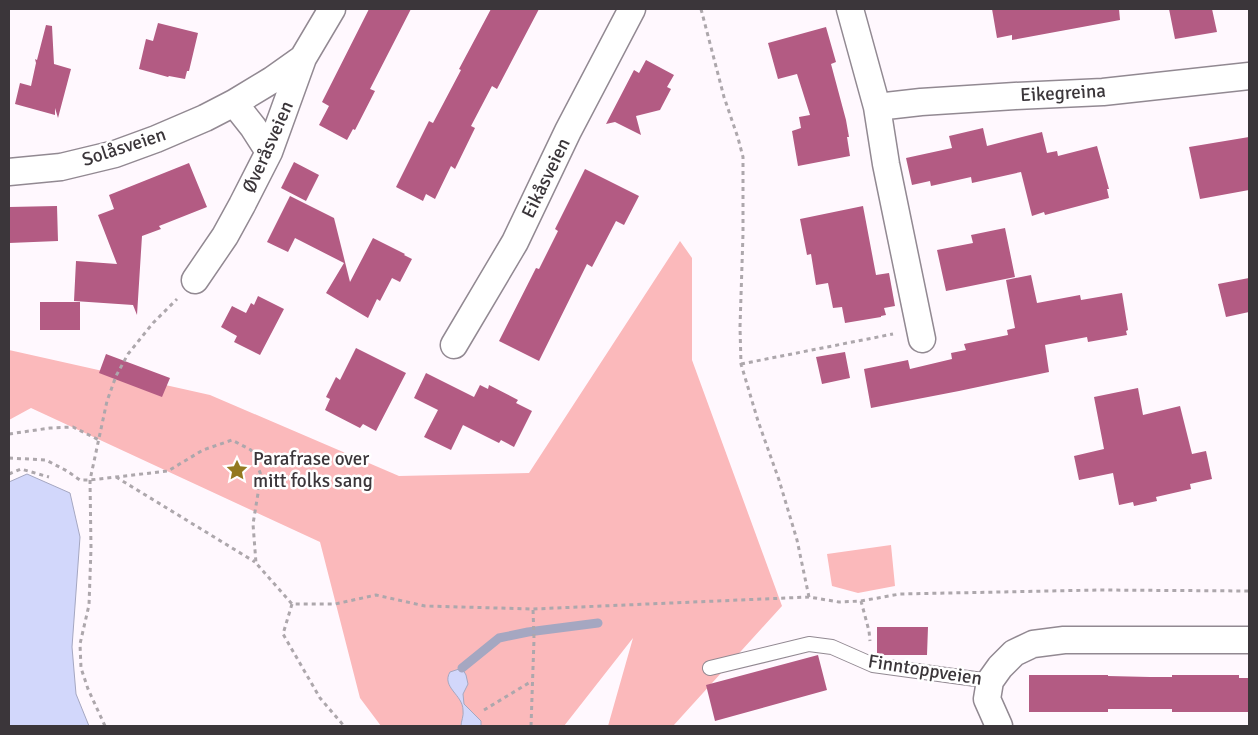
<svg xmlns="http://www.w3.org/2000/svg" width="1258" height="735" viewBox="0 0 1258 735" font-family="Signika,sans-serif">
<rect width="100%" height="100%" fill="#fff8fe"/>
<path fill="#fbb9bb" d="M680,241L692,258V360L782,606L673,726H608L633,638L564,726H381L360,698L320,542L31,408L9,420V350L210,395L399,476L529,473Z
M891,545L895,586L858,593L832,586L827,554Z"/>
<path fill="#d2d7fb" stroke="#a5a7c1" d="M27,474L70,493L80,537L72,647L76,694L89,726H9V482Z
M462,668L466,675L468,684L463,694L464,704L481,721V726H461C461,721 464,716 463,710C463,695 441,687 450,672Z"/>
<g fill="none" stroke-linecap="round" stroke-linejoin="round">
<path stroke="#a5a7c1" stroke-width="9" d="M462,668L499,638L528,632L598,623"/>
</g>
<path fill="#b35b83" d="M369,9H411L370,89L375,91L355,130L353,129L347,140L319,125L329,106L322,102Z
M491,9H539L497,89L492,86L471,126L475,128L455,169L451,166L435,199L426,194L423,201L396,187L429,121L433,123L461,70L459,69Z
M992,9H1119L1120,20L1012,40V35L997,38Z
M1169,9H1212L1217,32L1175,39Z
M158,23L198,33L189,71H187L185,79L169,76L168,77L139,69L146,39L153,41Z
M46,25L52,26L54,64L71,69L58,118L55,108V115L15,104L20,83L31,86L36,63L35,59L37,60Z
M826,27L836,62L831,64L846,120L849,137H847L850,156L798,166L792,131L801,128L799,117L810,115L797,74L778,79L768,43Z
M646,60L674,75L667,87L671,89L660,110L636,116L641,135L615,122L606,124L634,70L639,73Z
M983,128L987,146L1042,132L1047,153L1057,151L1058,156L1097,146L1109,189H1107L1109,198L1045,215L1044,212L1032,216L1021,172L972,183L971,177L931,186L930,181L912,185L906,158L952,148L949,136Z
M1249,137V190L1200,199L1189,147Z
M294,162L319,175L306,201L281,188Z
M189,163L207,207L159,226L161,229L142,236L137,315L133,305L74,301L76,261L117,264L98,215L114,209L109,195Z
M585,169L639,196L624,225L616,221L592,267L587,264L539,361L499,341L536,268L539,269L558,231L555,229Z
M290,196L334,218L350,282L373,238L405,254L404,255L412,259L400,282L392,278L380,301L377,299L368,318L326,293L344,263L295,238L288,252L267,242Z
M57,206L58,241L9,243V207Z
M863,206L876,275L889,273L895,306L884,308L886,315L881,316V317L845,323L842,307L833,308L828,283L816,285L811,254L807,255L800,219Z
M1005,228L1015,277L946,291L937,250L973,243L971,235Z
M1031,275L1037,303L1080,295L1081,300L1122,293L1128,330L1126,331L1127,335L1088,342L1087,337L1045,345L1049,372L959,391L871,408L864,369L908,360L910,369L952,359L951,353L966,350L964,344L1008,335L1007,330L1015,328L1006,280Z
M1249,278V312L1226,317L1218,284Z
M258,296L284,309L260,355L234,342L237,336L221,327L232,306L246,313L251,303L254,305Z
M40,302H80V330H40Z
M356,348L406,373L376,431L363,424L360,428L325,410L330,399L326,397L336,377L340,380Z
M845,352L850,378L822,384L816,357Z
M106,354L170,378L162,397L99,373Z
M426,373L474,397L480,385L488,389L489,385L518,400L516,403L532,411L514,447L501,440L499,443L463,425L451,450L424,437L438,410L414,398Z
M1138,388L1143,415L1180,406L1192,454L1206,451L1212,479L1190,484L1191,489L1156,497L1157,501L1134,506L1133,502L1119,505L1113,473L1079,480L1074,456L1104,449L1094,397Z
M877,627H928L927,655H877Z
M818,655L827,690L715,721L706,685Z
M1029,675H1108V676L1150,677H1172V675H1239V678H1249V712H1172V709H1108V712H1029Z"/>
<g fill="none" stroke-linecap="round" stroke-linejoin="round">
<g stroke="#928992" stroke-width="16">
<path id="lane" d="M710,668L809,644L832,647L873,665L990,681"/>
</g>
<g stroke="#928992" stroke-width="29">
<path id="street" d="M850,9L877,107L886,164L922,339
M234,103L253,127L269,152
M877,107L921,102L1015,96L1103,92L1249,76
M9,172L61,167L115,154L156,139L205,118L234,103L272,80L303,58
M195,280L225,236L242,205L269,152L303,58L332,9
M454,345L515,242L568,131L632,9
M999,726L987,699L990,681L1000,667L1014,653L1033,644L1064,640H1249"/>
</g>
<path stroke="#ada7ac" stroke-width="3" stroke-dasharray="4 4" stroke-linecap="butt" d="M701,9L724,97L738,138L743,157V234L740,327L741,364L758,421L779,480L797,540L809,597
M741,364L893,334
M9,434L50,428L73,427L99,440
M9,458L46,460L67,471L80,480H90L168,471L203,450L232,440L251,450L261,475L253,524L256,563L292,604H335L376,595L425,606L533,609L809,597L839,602L861,601L869,631L870,641
M9,474L21,469L49,477
M116,477L255,562
M861,601L900,594L1099,590L1249,591
M292,604L283,634L320,698L344,726
M484,710L532,681
M105,726L88,689L81,668L80,644L89,605L91,548L90,480L107,401L116,376L128,354L153,323L177,299
M531,726L534,639L533,609"/>
<use href="#lane" stroke="#fff" stroke-width="14"/>
<use href="#street" stroke="#fff" stroke-width="26"/>
</g>
<defs>
<g id="sight-bare" transform="scale(1.725)"><path d="M0-6L1.8-2.2L6-1.7L2.9 1.2L3.7 5.4L0 3.3L-3.7 5.4L-2.9 1.2L-6-1.7L-1.8-2.2Z" fill="#937920" stroke="#fff" stroke-width="2.5" paint-order="stroke"/></g>
</defs>
<g fill-rule="evenodd">
<use href="#sight-bare" x="237" y="470"/>
</g>
<g text-anchor="middle" dominant-baseline="central" stroke-width="5" stroke-linejoin="round" paint-order="stroke">
<g font-size="19" fill="#3b363a" stroke="#fff">
<text transform="translate(1063 93) rotate(-3)">Eikegreina</text>
<text transform="translate(124 147) rotate(-18)">Solåsveien</text>
<text transform="translate(268 147) rotate(-66)">Øveråsveien</text>
<text transform="translate(546 178) rotate(-64)">Eikåsveien</text>
<text transform="translate(925 670) rotate(9)">Finntoppveien</text>
</g>
<g font-size="19" fill="#3b363a" stroke="#fff" text-anchor="start">
<text x="253" y="459">Parafrase over<tspan x="253" dy="22">mitt folks sang</tspan></text>
</g>
</g>
<rect width="1258" height="735" fill="none" stroke="#3b363a" stroke-width="20"/>
</svg>
